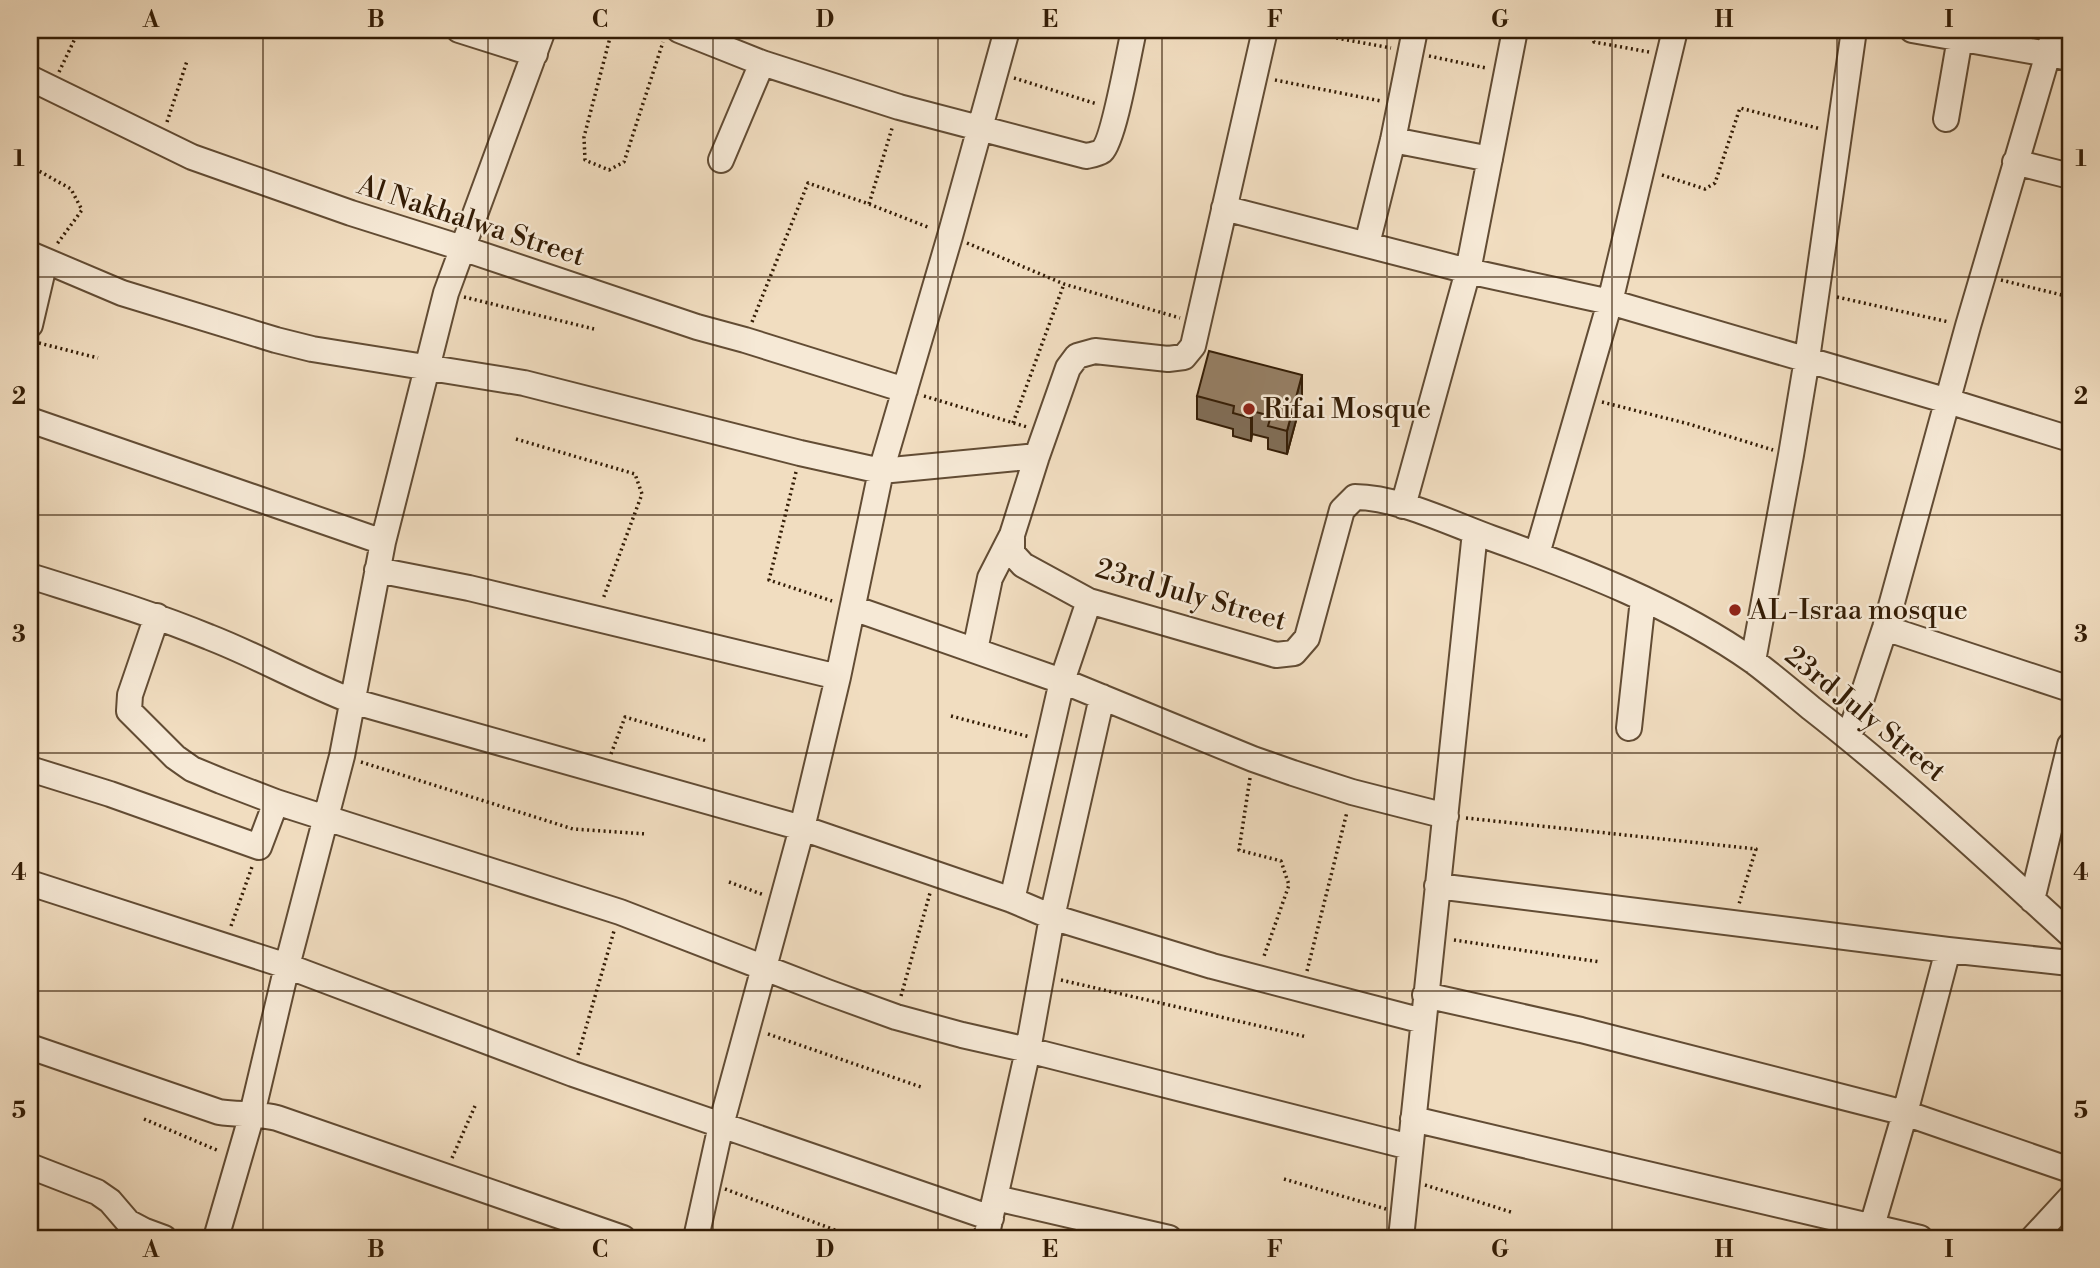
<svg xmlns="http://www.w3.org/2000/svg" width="2100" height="1268" viewBox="0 0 2100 1268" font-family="'Libre Bodoni',serif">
<rect width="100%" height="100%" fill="#f1ddc0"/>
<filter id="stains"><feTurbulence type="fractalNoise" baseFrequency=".00286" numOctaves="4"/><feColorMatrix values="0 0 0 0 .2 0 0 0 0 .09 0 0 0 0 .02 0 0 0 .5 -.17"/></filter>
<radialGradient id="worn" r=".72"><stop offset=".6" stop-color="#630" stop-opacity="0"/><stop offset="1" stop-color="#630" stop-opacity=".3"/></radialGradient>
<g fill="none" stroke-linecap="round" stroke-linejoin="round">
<g stroke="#624c34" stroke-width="28">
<path id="minor" d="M459,30L535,54
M679,30L762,63L899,107L1086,156C1091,155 1098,154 1102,151C1114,140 1129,51 1134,30
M1265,30L1193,346L1184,357L1168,359L1095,351L1077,356L1068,368L1037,456L1012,535V553L1023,565L1089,601L1276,655L1294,653L1307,638L1342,510L1355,497C1397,497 1450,523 1491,538C1581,570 1675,606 1753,661C1773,676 1792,692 1811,708C1902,779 1985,857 2070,934
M1912,30L2070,58
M30,78L192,157L351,213L462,248L697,327L745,340L905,390
M1946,119L1960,38
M1393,140L1490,159
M721,160L762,63
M2015,162L2070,176
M1224,208L1468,271L1610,302L1948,401L2070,439
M1367,244L1393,140L1415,30
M30,254L122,293L276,340L312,349L524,383L800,453L881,471L1037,456
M30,325L45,261
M30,420L383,542
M1403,506L1468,271L1515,30
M1537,554L1610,302L1675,30
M377,570L469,588L838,677
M30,576C90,595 151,613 209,637C258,656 303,682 352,701L802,828L1012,900L1052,917L1212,966L1423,1021
M853,608L1070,684L1253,759L1293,773L1352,792L1446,816
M157,616L130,695L129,711L175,757L192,769L221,781L276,802L620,912L827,992L896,1017L962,1035L1028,1050L1410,1147
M1885,628L2070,689
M975,650L990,578L1012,535
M1753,661L1791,455L1807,359L1854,30
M1629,728L1643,599
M1849,737L1885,628L1968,326L2055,30
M30,769L110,794L259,847L276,802
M30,883L287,966L573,1074L991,1218
M1437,886L1948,950L2070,963
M1012,900L1062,681L1089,601
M2032,900L2070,745
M1425,995L1581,1030L1905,1113L2070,1170
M30,1047L219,1112C238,1115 258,1113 277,1118L623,1238
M1413,1119L1920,1238
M30,1166L97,1192L110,1201L128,1222L145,1231L164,1238
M996,1198L1169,1238
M1872,1226L1905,1113L1948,950
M216,1238L252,1114L287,966L342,756L383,542L446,293L543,30
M696,1238L721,1125L802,828L838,677L881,471L950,236L1007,30
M986,1238L1028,1050L1052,917L1102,697
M1401,1238L1475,532
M2033,1238L2070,1198"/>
</g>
<path stroke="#331c05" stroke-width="3.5" stroke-dasharray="2 3.5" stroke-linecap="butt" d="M612,30L584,137L585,160L609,170L624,162L663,42
M1293,30L1391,48
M1593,30L1594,42L1649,52
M1429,56L1486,68
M59,72L79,30
M1014,78L1097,104
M1275,80L1381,101
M167,122L187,61
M30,166L71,189L82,210L57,244
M1662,175L1705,189L1715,183L1740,108L1821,129
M869,204L893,125
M967,243L1064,284L1180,318
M2001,280L2070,297
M464,297L594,329
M1837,297L1949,322
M752,322L808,183L869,204L930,228
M39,343L98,358
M924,396L1027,427
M1602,402L1689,424L1773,450
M1013,423L1064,284
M516,439L635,474L642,494L603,599
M796,472L769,580L832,601
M951,716L1030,737
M611,754L625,717L707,741
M361,762L573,829L646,834
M1250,778L1239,850L1281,861L1289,885L1263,959
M1466,818L1756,849L1739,904
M729,882L764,895
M231,926L253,864
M1454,940L1600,962
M1307,971L1347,812
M1061,980L1307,1037
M901,996L930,893
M768,1034L921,1087
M578,1055L614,931
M144,1119L219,1151
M452,1158L475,1106
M1284,1179L1386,1209
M1425,1185L1511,1212
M725,1189L843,1233L865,1238"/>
<use href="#minor" stroke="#f6e9d6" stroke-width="24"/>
</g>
<path fill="#816e58" stroke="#331c05" stroke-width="2" d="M1197,396L1302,398L1287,454L1268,449V438L1252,434L1251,441L1233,436V429L1197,419Z"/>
<path fill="#695a47" stroke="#331c05" stroke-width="2" d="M1302,375V398L1287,454V431Z
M1252,411V434L1251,441V418Z"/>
<path fill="#968066" stroke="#331c05" stroke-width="2" d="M1209,351L1302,375L1287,431L1268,426L1271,416L1252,411L1251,418L1233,413L1234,406L1197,396Z"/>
<path fill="none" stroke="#331c05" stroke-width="2" stroke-opacity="0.55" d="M263,30V1238M488,30V1238M713,30V1238M938,30V1238M1162,30V1238M1387,30V1238M1612,30V1238M1837,30V1238M30,277H2070M30,515H2070M30,753H2070M30,991H2070"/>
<g fill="#8f2418" stroke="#f6e9d6" stroke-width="2.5">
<circle cx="1249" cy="409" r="7"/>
<circle cx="1735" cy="610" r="7"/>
</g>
<g text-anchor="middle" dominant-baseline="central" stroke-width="5" stroke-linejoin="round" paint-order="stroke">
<g font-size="28" fill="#331c05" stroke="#f6e9d6">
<text transform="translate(471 221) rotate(18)">Al Nakhalwa Street</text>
<text transform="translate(1191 595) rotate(16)">23rd July Street</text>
<text transform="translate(1865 714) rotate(39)">23rd July Street</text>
</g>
<g font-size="28" fill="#331c05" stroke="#f6e9d6" text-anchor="start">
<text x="1263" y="409">Rifai Mosque</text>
<text x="1749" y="610">AL-Israa mosque</text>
</g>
</g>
<rect width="2100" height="1268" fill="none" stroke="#f1ddc0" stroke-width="77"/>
<rect x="38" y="38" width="2024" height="1192" fill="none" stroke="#331c05" stroke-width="2.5"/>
<g font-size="23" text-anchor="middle" font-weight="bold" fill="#331c05">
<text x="151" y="27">A</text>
<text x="376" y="27">B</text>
<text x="600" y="27">C</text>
<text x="825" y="27">D</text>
<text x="1050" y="27">E</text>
<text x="1275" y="27">F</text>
<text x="1500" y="27">G</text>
<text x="1724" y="27">H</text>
<text x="1949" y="27">I</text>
<text x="19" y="166">1</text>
<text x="2081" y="166">1</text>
<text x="19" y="404">2</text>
<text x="2081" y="404">2</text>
<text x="19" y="642">3</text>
<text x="2081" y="642">3</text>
<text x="19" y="880">4</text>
<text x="2081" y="880">4</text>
<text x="19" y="1118">5</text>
<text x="2081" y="1118">5</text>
<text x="151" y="1257">A</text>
<text x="376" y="1257">B</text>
<text x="600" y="1257">C</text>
<text x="825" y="1257">D</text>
<text x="1050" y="1257">E</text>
<text x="1275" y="1257">F</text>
<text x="1500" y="1257">G</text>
<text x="1724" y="1257">H</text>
<text x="1949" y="1257">I</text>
</g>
<rect width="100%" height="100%" filter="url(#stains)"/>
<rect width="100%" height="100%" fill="url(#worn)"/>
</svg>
